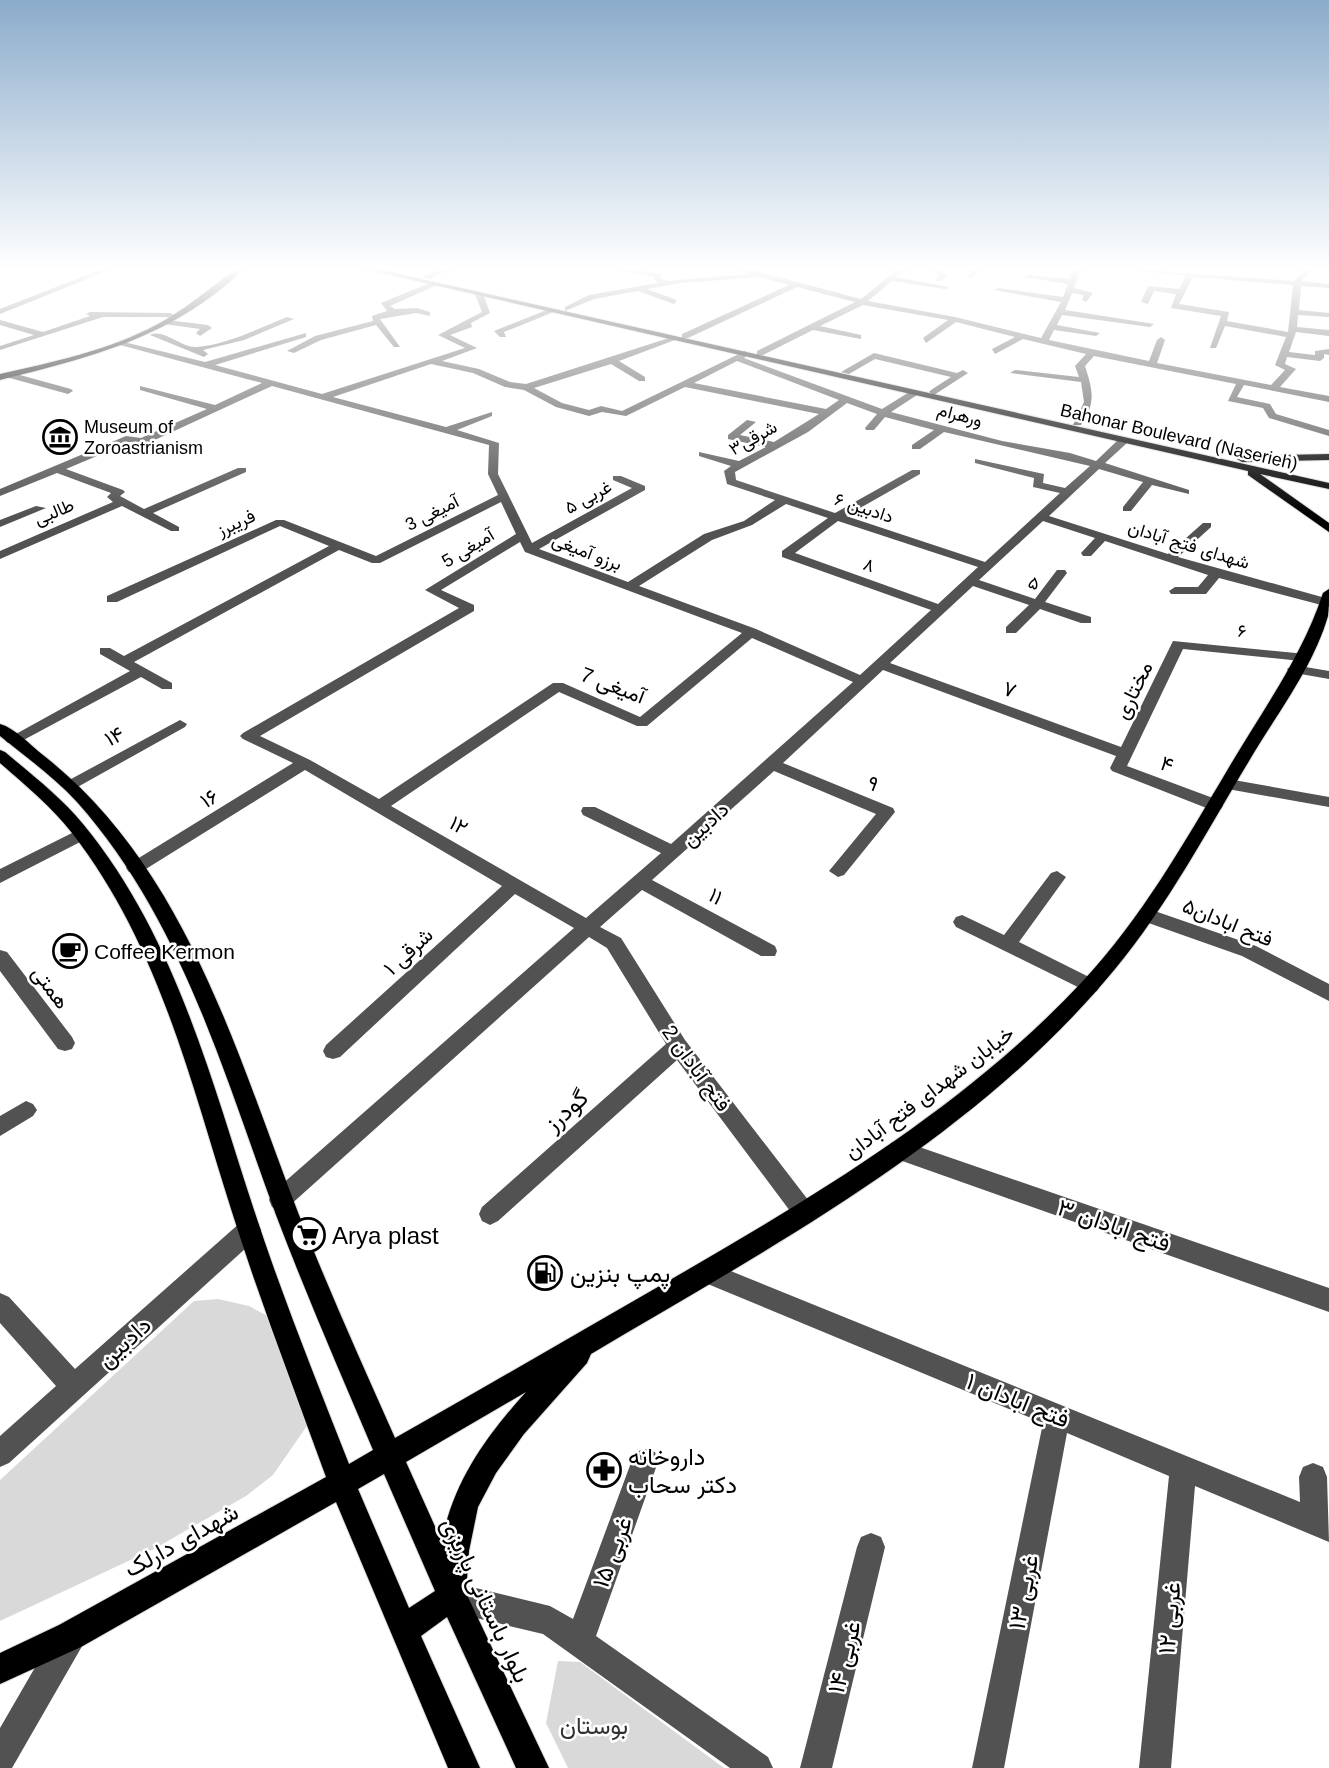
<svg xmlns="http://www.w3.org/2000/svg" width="1329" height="1768" viewBox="0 0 1329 1768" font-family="Arial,Vazirmatn,sans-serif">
<rect width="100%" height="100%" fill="#fff"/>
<path fill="#d9d9d9" d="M218,1299L249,1306L275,1320L311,1420L273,1475L246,1496L154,1549L0,1621V1480L194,1301Z
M558,1661L580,1662L724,1768H568L546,1723Z"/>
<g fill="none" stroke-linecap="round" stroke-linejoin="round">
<g stroke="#dbdbdb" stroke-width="2">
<path id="major" d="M236,269H244C173,337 92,357 0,380V374C53,362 107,351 156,325C185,310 210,288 236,269Z
M364,269H377L1329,483V489L1260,474L1329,523V532L1248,475V471Z
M1329,454V460L1242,462L1237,459L1242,456Z
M1329,589C1329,598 1329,608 1328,616C1313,668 1276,715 1249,761C1207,831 1168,905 1115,969C976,1138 776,1244 591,1354L587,1363L524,1434L496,1473L478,1507L469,1551L466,1593L549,1768H516L447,1617L421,1636L480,1768H448L336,1502L81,1647L0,1684V1653L59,1625L326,1477C294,1389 260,1301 232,1212C190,1080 159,945 72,833C52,807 25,785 0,763V750L5,752C32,775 61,797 83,824C175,936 210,1076 254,1210C282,1296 316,1380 349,1464L373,1450C340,1372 306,1294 276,1215C223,1071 181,919 77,802C54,777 26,757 0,736V724C15,728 30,745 43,755C186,867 236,1052 299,1215C329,1290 362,1364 395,1438C487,1386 578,1333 670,1280C817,1195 965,1107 1082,982C1141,919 1184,843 1228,769C1262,711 1302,657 1323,593ZM526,1392C487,1435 452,1483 442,1542L406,1462ZM384,1474L435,1591L409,1608L358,1489Z"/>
</g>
<path fill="#525252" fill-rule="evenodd" d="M102,269H112L0,314V309Z
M442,269H452L429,279L422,277Z
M617,269L661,274L660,278L666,281L750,274L736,269H748L861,299L898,269H906L896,277L949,287L945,289L892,281L868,301L955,317L1041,338L1061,302L994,290L998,288L1063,297L1068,284L1024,277L1028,275L1069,279L1073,269H1081L1074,288L1093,293L1086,302L1082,300L1084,295L1072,293L1065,310L1154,324L1150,327L1062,315L1057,325L1100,333L1096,336L1054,330L1049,340L1149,361L1157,340L1161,337L1165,340L1157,363L1271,385L1285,370L1275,365L1286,337L1225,326L1216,348H1210L1221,316L1171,308L1176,294L1154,291L1148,304L1141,302L1148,286L1179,289L1186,276L1124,269L1294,281L1305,269H1313L1302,281L1329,284V288L1301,286L1299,310L1329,313V317L1298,315L1297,327L1329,330V336L1296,332L1289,352L1315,355V351L1329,349V355L1324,354V358L1320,361L1287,357L1285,364L1296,369L1280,387L1329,396V402L1244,385L1237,397L1270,404L1276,414L1329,430V436L1269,418L1263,408L1228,401L1236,384L1094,356L1085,366C1093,391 1096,403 1081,425H1073L1084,402L1081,382L1010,373L1015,370L1079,377L1075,366L1086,354L1023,339L995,354L992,349L1015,337L956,322L926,343L923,338L948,320L863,305L820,326L861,335V339L813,330L763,355H757V351L855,302L797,287L688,338H682V334L789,285L759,277L680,283L647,289L677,300L674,304L638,291L594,299L565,311V307L589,295L658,283L653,277ZM1193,277L1293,285L1288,332L1227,321L1229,312L1179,304Z
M930,269H939L948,275L942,281H936L939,275Z
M973,269H981L973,278H967Z
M432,282L439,284L390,306L395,309L417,308L430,312V316L416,313L380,319L400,347H394L376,325L321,340L294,353L287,351L315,336L373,321L372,316L387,311L381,303Z
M479,292L483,294L490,313L471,323L472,327L450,335L477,348L442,361L479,369L510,382L526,384L675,336V340L619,361L645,377V381H639L611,364L534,388L562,403L589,410L601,406L622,411L745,351L749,354L744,358L882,409L911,391H917V395L891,412L1002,441L1070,453L1096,461L1119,439H1127V443L1105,463L1189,490V494L1152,485L1131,511H1123V507L1143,482L1099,469L1049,516L1168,554L1203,523H1211V527L1178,557L1329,599V607L1219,578L1206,594H1171L1169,591L1175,587H1198L1208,575L1105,541L1091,556H1083L1081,553L1095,538L1043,521L979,580L1035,599L1057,570H1065L1067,573L1045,602L1091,617V623H1081L1040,609L1016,633H1006V627L1029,605L973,586L890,663L1121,747L1173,641L1306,654V660L1301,661L1183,649L1127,766L1221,801L1223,805L1221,809H1209L1112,771L1110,768L1116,756L883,670L783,763L893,808L895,812L844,875L838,877L829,871L876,814L774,771L652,880L775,946L777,951L775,956H761L642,890L600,927L621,938L685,1040L812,1205L815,1212L812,1219L804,1223L796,1219L677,1060L498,1221L490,1225L482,1221L479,1214L482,1207L666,1044L607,948L589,937L288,1207L280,1210L272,1207L269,1200L272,1193L574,928L515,894L340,1057L333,1059L326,1057L323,1051L326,1045L502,886L305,770L141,872H129L126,868L129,864L293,763L243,739L240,736L243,733L459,608L425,590L516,534L501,502L380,563H372L339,550L134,662L172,683V689H162L141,677L18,743H8L5,740L130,671L100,654V648H110L124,656L329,546L280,526L117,602H107V596L276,520H284L376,556L498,495L488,474L489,445L272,386L146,444L130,442L66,469L123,490L125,492L120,496L144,509L238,468H246V472L153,513L179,527V531H171L122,506L0,559V551L113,502L107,497L111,493L57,473L0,496V489L126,436L141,438L207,409L140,390V386L215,405L262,383L120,345V341L205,362L306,333V337L215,365L322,394L465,348L438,335L482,312L475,294ZM737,361L839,400L826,409L694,383ZM431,364L473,373L505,387L524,390L556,407L589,416L602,412L626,416L685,387L819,414L774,442L740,435L756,422L747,420L728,435V439L766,447L739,461L699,452V456L731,466L724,471L727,484L775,500L744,521L704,534L628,582L539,549L645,490V486L621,476H613V480L632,488L532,543L498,474L499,443L457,430L492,416V412L446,427L333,397ZM847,403L877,414L865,428L866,430H874L885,417L934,430L912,445V449H920L944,432L1090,466L1065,488L1043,483L1044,474L975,459V463L1034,478L1033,487L1060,493L985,562L846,516L920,474V470H912L835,513L736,480L735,472L808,432ZM786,504L828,518L782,551V557L931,610L860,675L756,629L639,586L712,540L752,525ZM838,521L978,567L938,604L795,553ZM520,542L525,552L742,633L640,717L563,683H553L379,799L310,760L260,736L474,611V605L441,590ZM752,638L853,682L671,844L595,807H583L581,811L583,815L661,853L586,918L391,806L559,692L637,726H647Z
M549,309L556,311L504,332L506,337H500L494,331Z
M90,312L170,313L174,315L170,317H103L0,350V346L34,335L0,325V320L43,332L90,316L86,314Z
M287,317L294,319L244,340L203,350L208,354L204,357L150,335C163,328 182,348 196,347C227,345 259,328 287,317Z
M167,320L208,325L212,328L200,336L196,333L200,329L164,324Z
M874,353L957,373L963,370L968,373L934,395L929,392L931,390L951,377L875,359L849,374L841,372Z
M9,372L71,389L73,391L68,394L6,377L4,375Z
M36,506L46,508L0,527V520Z
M1294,665L1329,671V679L1289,672L1287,669Z
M180,720L187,724L185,727L74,789L68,790L60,785Z
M1228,779L1329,797V807L1222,788L1220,784Z
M82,828L90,834L88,838L0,883V869Z
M1057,871L1066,877L1019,942L1097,981L1100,986L1097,991L1090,993L956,927L953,922L956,917L962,915L1004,935L1051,873Z
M1146,908L1256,946L1329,984V1001L1242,956L1140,920L1137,915L1140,910Z
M0,950L7,952L72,1037L75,1043L72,1049L65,1051L58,1049L0,971Z
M26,1101L33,1104L37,1110L33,1116L0,1136V1116Z
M899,1140L1329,1288V1312L891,1157L888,1150L891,1143Z
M249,1219L257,1222L261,1230L257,1238L9,1463L0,1467V1436L56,1386L0,1323V1293L9,1297L75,1369L241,1222Z
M706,1261L1300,1502L1299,1477L1303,1467L1313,1463L1323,1467L1327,1477L1329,1542L1195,1486L1171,1768H1139L1169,1476L1067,1433L1004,1768H972L1043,1423L698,1280L694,1272L698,1264Z
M645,1449L655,1452L658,1462L596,1636L768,1757L773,1768H730L543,1634L451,1612L441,1607L436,1597L441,1587L451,1582L550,1606L573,1619L635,1452Z
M871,1533L881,1537L885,1547L832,1768H800L857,1547L861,1537Z
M70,1622L81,1626L85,1637L81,1648L12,1768H0V1728L59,1626Z"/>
<use href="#major" fill="#000" fill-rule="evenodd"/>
</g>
<linearGradient id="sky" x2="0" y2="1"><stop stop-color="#8baccb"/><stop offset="0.52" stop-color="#fff"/><stop offset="1" stop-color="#fff" stop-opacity="0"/></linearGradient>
<rect width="1329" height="516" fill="url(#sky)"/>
<defs>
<g id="museum-ring" transform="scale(1.75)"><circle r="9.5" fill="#fff" stroke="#000" stroke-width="1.5"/><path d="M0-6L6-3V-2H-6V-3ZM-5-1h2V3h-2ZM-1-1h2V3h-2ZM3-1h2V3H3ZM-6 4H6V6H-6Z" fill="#000"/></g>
<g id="cafe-ring" transform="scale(1.75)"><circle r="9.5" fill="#fff" stroke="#000" stroke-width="1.5"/><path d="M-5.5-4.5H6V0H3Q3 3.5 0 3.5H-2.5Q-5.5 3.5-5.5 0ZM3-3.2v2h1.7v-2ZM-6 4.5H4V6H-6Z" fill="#000"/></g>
<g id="supermarket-ring" transform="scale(1.75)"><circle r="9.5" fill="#fff" stroke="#000" stroke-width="1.5"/><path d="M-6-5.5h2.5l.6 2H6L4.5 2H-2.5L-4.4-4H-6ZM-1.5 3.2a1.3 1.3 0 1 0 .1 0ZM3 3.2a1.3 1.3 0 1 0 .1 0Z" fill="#000"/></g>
<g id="fuel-ring" transform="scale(1.75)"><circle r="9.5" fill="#fff" stroke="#000" stroke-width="1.5"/><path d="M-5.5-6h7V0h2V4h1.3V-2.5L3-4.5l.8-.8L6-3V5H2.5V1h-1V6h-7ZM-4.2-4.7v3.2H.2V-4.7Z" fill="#000"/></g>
<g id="pharmacy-ring" transform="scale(1.75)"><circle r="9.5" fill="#fff" stroke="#000" stroke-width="1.5"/><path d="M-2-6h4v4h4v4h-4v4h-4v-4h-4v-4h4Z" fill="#000"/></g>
</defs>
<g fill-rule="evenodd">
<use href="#museum-ring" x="60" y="437"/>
<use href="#cafe-ring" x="70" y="951"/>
<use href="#supermarket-ring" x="308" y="1235"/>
<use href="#fuel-ring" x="545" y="1273"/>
<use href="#pharmacy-ring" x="604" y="1470"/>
</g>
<g text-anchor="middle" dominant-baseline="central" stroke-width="5" stroke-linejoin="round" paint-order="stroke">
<g font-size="18" fill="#000" stroke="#fff">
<text transform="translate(960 415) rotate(15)">ورهرام</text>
<text transform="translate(1179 437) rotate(13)">Bahonar Boulevard (Naserieh)</text>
<text transform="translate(753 438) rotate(-29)">شرقی۳</text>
<text transform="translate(588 497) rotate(-29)">۵ غربی</text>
<text transform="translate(864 508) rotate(18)">دادبین ۶</text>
<text transform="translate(54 512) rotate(-23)">طالبی</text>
<text transform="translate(432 513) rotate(-27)">آمیغی 3</text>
<text transform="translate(236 523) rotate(-25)">فریبرز</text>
<text transform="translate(1189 545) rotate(17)">شهدای فتح آبادان</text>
<text transform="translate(468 548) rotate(-31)">آمیغی 5</text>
<text transform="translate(587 552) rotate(21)">برزو آمیغی</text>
<text transform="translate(869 565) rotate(19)">۸</text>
<text transform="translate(1034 583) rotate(18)">۵</text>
<text transform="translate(1242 631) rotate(6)">۶</text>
</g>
<g font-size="18" fill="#000" stroke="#fff" text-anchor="start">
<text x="84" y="427">Museum of<tspan x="84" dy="21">Zoroastrianism</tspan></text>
</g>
<g font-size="21" fill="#000" stroke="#fff">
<text transform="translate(613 685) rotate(21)">آمیغی 7</text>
<text transform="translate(1010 689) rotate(20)">۷</text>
<text transform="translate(1133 690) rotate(-64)">مختاری</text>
<text transform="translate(114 736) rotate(-28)">۱۴</text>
<text transform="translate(1167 764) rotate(21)">۴</text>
<text transform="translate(873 783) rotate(23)">۹</text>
<text transform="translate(209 798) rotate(-32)">۱۶</text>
<text transform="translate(705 824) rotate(-42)">دادبین</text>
<text transform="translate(459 825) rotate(30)">۱۲</text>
<text transform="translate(716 896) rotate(29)">۱۱</text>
<text transform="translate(1228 922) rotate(22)">فتح ابادان۵</text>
<text transform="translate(408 951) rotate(-43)">۱ شرقی</text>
<text transform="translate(51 987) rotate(53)">همتی</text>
<text transform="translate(697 1068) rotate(54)">فتح آبادان 2</text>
<text transform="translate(929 1092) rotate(-37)">خیابان شهدای فتح آبادان</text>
</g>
<g font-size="21" fill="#000" stroke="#fff" text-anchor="start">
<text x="94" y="951">Coffee Kermon</text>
</g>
<g font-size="24" fill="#000" stroke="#fff">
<text transform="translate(566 1110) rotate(-42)">گودرز</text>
<text transform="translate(1114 1225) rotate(19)">فتح ابادان ۳</text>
<text transform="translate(124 1342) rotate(-42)">دادبین</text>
<text transform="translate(1018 1400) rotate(22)">فتح ابادان ۱</text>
<text transform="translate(181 1540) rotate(-29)">شهدای دارلک</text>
<text transform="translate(612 1552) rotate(-70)">غربی ۱۵</text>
<text transform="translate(1023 1592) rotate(-79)">غربی ۱۳</text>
<text transform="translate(486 1600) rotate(65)">بلوار باستانی پاریزی</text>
<text transform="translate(1169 1618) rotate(-85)">غربی ۱۲</text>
<text transform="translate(844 1657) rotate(-76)">غربی ۱۴</text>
</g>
<g font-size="24" fill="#000" stroke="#fff" text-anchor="start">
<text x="332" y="1235">Arya plast</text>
<text x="570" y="1273">پمپ بنزین</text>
<text x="628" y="1456">داروخانه<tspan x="628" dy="28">دکتر سحاب</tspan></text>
</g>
<g font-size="24" fill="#303030" stroke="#fff">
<text x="594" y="1725">بوستان</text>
</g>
</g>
</svg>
